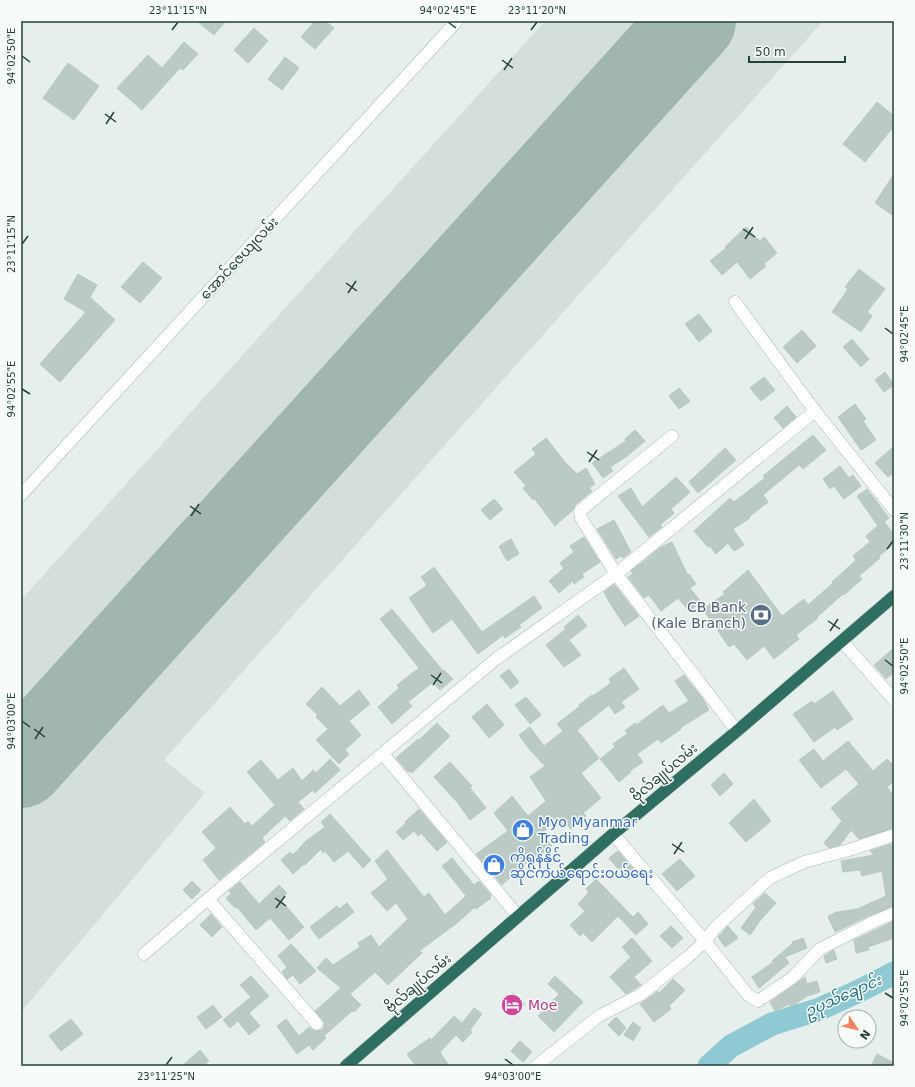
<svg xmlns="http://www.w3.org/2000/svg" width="915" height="1087" viewBox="0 0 915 1087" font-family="'DejaVu Sans','Noto Sans Myanmar',sans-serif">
<rect width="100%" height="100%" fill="#e6efeb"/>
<path fill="#d4dfda" d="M545,21H823L164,760L205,793L21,1012V600Z"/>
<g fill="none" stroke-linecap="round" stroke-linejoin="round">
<path stroke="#8ec9d4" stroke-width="23" d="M709,1066L731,1046L772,1024L820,1009L861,990L894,973"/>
<path stroke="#a2b6b0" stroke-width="86" d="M21,765L693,21"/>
</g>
<path fill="#bbcac4" stroke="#b8c9c2" d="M197,21H226L214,35Z
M315,21H325L334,28L315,49L301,37Z
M254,28L268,41L248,63L234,50Z
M184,42L198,54L183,70L180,68L142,110L117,88L148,55L162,68Z
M285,57L299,68L282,90L268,79Z
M68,63L99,86L74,120L43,98Z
M877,102L894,116V126L865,162L843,144Z
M894,174V216L875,203Z
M746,227L760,241L764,237L777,253L764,264L766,266L750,279L737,262L722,275L710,261L726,248L725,247Z
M143,262L162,278L140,303L121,287Z
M859,269L885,289L867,312L872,316L861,332L832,312L848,289L845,287Z
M78,274L97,285L90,297L115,320L60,382L40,364L86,312L64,299Z
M699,314L712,331L699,342L685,324Z
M802,330L816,346L797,363L783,347Z
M852,339L869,359L861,367L843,347Z
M885,372L894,385L884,392L875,380Z
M764,377L775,390L761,401L750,388Z
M679,388L690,401L679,409L669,396Z
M855,404L866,419L863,421L876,440L861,450L838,417Z
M787,406L796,417L783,428L774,418Z
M635,430L645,441L626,457L610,467L613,471L603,478L592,463L626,441L625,439Z
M813,435L826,450L803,469L799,465L763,495L768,502L749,517L750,518L733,529L744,545L734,551L728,543L716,554L710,546L708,547L694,531L730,498L734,502L765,478L763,476Z
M546,438L565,462L577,474L586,468L595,484L589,488L592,491L575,505L573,510L555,526L534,498L533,500L523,488L526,486L514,472L536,454L532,449Z
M894,446V472L888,477L875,463Z
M725,448L736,460L698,493L689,482Z
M840,466L849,478L853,475L861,486L844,499L834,486L830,489L823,479Z
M676,477L690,492L671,509L674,513L660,525L662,527L649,537L618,496L631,488L642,507Z
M867,489L889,518L884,522L894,534V544L879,556L880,558L859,576L862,579L844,595L843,594L817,617L818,618L796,635L799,639L774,659L764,646L747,660L734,644L729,647L703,609L725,594L723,592L748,570L782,616L804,599L808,605L833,583L832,582L856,560L853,556L870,542L866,536L880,524L878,526L857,496Z
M494,499L503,509L490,520L481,510Z
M614,520L631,552L623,558L621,556L616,559L597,529Z
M584,537L600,562L582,574L584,577L574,584L573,581L559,593L549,581L564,568L560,563L574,552L570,546Z
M511,539L519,554L507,561L499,546Z
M672,542L688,576L689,574L696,584L690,588L701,602L689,611L678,598L661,611L649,595L644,598L628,577L633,574L631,571L661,547Z
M434,567L482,632L534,596L542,608L519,625L521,627L505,638L503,635L478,654L452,619L433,633L409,598L427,585L421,577Z
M614,584L639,616L625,626L611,605L604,592Z
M392,609L443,671L444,670L453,679L440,690L433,682L408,702L412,706L392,724L378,707L399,688L397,685L419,668L380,619Z
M578,615L587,626L569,640L581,655L564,667L546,645L566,629L564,627Z
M894,648V672L886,679L874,665Z
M624,668L639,689L621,702L625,707L615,714L609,705L577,730L599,758L581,773L601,798L583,813L586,816L571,829L560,817L542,833L552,846L533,861L531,858L502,885L476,854L508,831L494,813L512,796L528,816L546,801L530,777L545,766L530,750L519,735L530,727L544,746L563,731L557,724L580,706L579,705L592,695L593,696L611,683L609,679Z
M509,669L519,682L511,689L500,676Z
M684,675L703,699L709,710L680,728L681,729L661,743L658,739L637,754L643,762L630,771L631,772L619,782L600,759L615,747L613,744L628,733L625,731L635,723L636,725L663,705L669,713L689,701L675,681Z
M322,687L340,706L359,690L370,704L349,721L361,735L345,750L349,754L339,764L316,740L328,729L316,717L318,715L306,704Z
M833,691L853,719L837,730L835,727L814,742L793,714L812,701L814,704Z
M526,697L541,715L530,724L515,705Z
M487,704L504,725L489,738L472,717Z
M437,723L450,736L412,773L410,771L408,772L396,758L418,739L419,740Z
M848,741L873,771L887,759L894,766V781L887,787L894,796V828L859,839L851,830L840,845L829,848L824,843L842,821L831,808L859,784L846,769L821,788L799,760L814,749L823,761Z
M330,759L340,770L315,793L313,790L298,802L304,809L290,821L285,816L262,838L265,842L219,880L203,860L216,848L202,832L230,807L245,824L248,821L252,826L275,805L247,772L261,760L278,780L293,768L302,781L313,770L316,773Z
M450,762L472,786L470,788L486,808L470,820L457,802L434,777Z
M724,773L733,784L720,796L711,785Z
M754,799L771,821L746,842L729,823Z
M419,809L447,842L437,851L421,833L418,836L414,831L403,840L396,832L406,823L405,822Z
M330,814L371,860L363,868L348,851L334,862L325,851L323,853L321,849L305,865L304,864L293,874L281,860L290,852L293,855L306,841L325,827L321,822Z
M894,843V906L866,917L835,932L828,916L837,912L857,909L886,896L882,871L862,876L860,870L843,872L841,861L874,855L870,851Z
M387,850L424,897L429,893L445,915L466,896L442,866L452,858L474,885L479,881L491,895L490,897L491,898L476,909L475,907L457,923L419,951L422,953L388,985L375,972L350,994L361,1005L354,1012L352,1011L324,1036L326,1038L313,1050L309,1045L297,1054L277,1026L286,1019L299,1036L309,1027L315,1031L322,1030L324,1027V1022L315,1011L341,988L317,968L326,958L333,965L360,947L358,943L371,935L379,947L408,919L396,903L387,911L371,893L388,879L375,861Z
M618,851L636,872L627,880L609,858Z
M680,859L695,876L677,891L662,874Z
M596,879L633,917L638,912L648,924L636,935L618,916L592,942L583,933L580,936L570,925L585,911L578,904L589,892L586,889Z
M192,881L201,890L192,899L183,890Z
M240,882L259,904L279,885L287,893L280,899L304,927L289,940L270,918L256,930L237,907L235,908L226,898L231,894L229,891Z
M765,893L776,903L758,923V924L750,935L741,928L756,907L753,904Z
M347,903L354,912L319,939L310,927L337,906L339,909Z
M211,914L222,927L212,937L200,925Z
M894,921V938L868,947L869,950L856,953L854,940Z
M671,926L683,938L672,948L660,936Z
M728,926L738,938L725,947L718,937Z
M632,938L652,961L634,977L641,985L626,994L610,977L631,957L622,947Z
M803,938L807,948L785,957L789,963L759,988L752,977L773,962L772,961L793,943L792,942Z
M291,944L316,971L300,984L293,975L287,979L282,972L287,967L278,956Z
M834,950L837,959L826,963L824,956Z
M251,976L269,996L249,1013L260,1026L249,1035L238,1021L230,1028L223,1020L251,997L240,985Z
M555,976L583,1002L554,1032L538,1016L559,994L548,984Z
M805,977L807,984L817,981L820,992L807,996L791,1007L789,1004L775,1011L770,1002Z
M673,979L685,990L669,1006L671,1009L654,1022L640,1004L658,991L659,993Z
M513,993L525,1004L515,1014L504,1002Z
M213,1005L222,1017L206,1029L197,1017Z
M474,1008L482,1014L470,1030L472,1032L463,1042L456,1035L440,1052L449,1066H416L407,1054L430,1038L431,1040L454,1016L462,1023Z
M616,1017L626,1028L619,1036L608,1025Z
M71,1019L83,1034L61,1051L49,1036Z
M633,1022L641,1028L633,1041L624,1035Z
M520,1041L532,1052L523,1062L511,1051Z
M200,1050L209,1061L203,1066H182Z
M877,1054L894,1063V1066H871Z"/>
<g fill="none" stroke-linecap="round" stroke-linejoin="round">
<g stroke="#a8b8b2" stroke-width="13">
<path id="minor" d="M735,302L815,411L894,510
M672,436L586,506L580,511L581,518L616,574L737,731
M21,495L457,21
M842,641L894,700
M383,754L518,916
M894,835L849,850L804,862L770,878L716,927L705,941L748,995L758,1001L792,978L820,949L869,924L894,913
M208,899L317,1024
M144,954L208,899L496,659L616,574L815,411
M536,1066L599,1016L640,995L688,957L705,941L613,834"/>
</g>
<g stroke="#c2cac8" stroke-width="13">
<path id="highway" d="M346,1066L613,834L737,731L894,596"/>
</g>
<use href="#minor" stroke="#fff" stroke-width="12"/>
<use href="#highway" stroke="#2f6f62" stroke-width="12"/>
</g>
<path fill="none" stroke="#24423a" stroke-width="1.5" d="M448,22L456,28M172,30L178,22M531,30L537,22M22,56L30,62M502,60L513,68M504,70L512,58M105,114L116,122M106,124L114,112M743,229L755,237M745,239L753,227M22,244L28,236M346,283L357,291M348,293L356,281M885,328L893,334M22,389L30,394M587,452L599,460M589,462L597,450M190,506L201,514M191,516L199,504M887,549L893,541M828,621L840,629M830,631L838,619M885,660L893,666M431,675L442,683M433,685L441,673M22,721L30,727M34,729L45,737M35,739L43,727M672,844L684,852M674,854L682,842M275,898L286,906M276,908L285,896M885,993L893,998M505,1059L513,1065M166,1065L172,1057"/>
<defs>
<g id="bank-disc" transform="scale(1.15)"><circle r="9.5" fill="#5c6f8a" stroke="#f7fbf9"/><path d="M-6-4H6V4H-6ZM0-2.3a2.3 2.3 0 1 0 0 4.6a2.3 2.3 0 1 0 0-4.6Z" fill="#fff"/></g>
<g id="shop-disc" transform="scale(1.15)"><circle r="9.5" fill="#3f7fe0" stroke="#f7fbf9"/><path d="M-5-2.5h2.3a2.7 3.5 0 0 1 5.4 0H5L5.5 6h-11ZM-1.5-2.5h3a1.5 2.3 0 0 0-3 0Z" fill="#fff"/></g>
<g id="hotel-disc" transform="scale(1.15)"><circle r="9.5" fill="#d1479c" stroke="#f7fbf9"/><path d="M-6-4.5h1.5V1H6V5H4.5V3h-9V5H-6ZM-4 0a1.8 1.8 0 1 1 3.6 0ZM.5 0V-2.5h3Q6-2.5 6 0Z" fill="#fff"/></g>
</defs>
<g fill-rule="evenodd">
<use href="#bank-disc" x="761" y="615"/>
<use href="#shop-disc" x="523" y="830"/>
<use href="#shop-disc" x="494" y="865"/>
<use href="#hotel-disc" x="512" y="1005"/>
</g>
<g text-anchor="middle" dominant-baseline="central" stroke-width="3" stroke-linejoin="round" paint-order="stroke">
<g font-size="14" fill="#24423a" stroke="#f7fbf9">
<text transform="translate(239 258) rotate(-47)">အောင်ဇေယျလမ်း</text>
<text transform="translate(664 772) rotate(-40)">ဗိုလ်ချုပ်လမ်း</text>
<text transform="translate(418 983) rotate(-41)">ဗိုလ်ချုပ်လမ်း</text>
</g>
<g font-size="14" fill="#4e5e75" stroke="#f7fbf9" text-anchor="end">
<text x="746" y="607">CB Bank<tspan x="746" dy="16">(Kale Branch)</tspan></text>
</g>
<g font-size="14" fill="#366cbe" stroke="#f7fbf9" text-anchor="start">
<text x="538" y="822">Myo Myanmar<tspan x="538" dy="16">Trading</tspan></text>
<text x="510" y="857">ကိုရန်နိုင်<tspan x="510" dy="16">ဆိုင်ကယ်ရောင်းဝယ်ရေး</tspan></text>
</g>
<g font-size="14" fill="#b23c85" stroke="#f7fbf9" text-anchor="start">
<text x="528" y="1005">Moe</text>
</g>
<g font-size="15" font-style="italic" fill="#1c6f80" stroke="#f7fbf9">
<text transform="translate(843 996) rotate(-24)">ဥပုသ်ချောင်း</text>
</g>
</g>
<rect width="915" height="1087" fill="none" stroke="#f7fbf9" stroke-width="44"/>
<g transform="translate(857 1029) rotate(125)"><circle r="19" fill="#f7fbf9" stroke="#a3b1ad"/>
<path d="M0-3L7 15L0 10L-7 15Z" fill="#f4845f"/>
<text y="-6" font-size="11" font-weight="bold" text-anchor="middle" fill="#24423a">N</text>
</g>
<path d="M749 56v6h96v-6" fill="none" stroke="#24423a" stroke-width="2"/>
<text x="755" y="56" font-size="12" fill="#24423a" stroke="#f7fbf9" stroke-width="3" paint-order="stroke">50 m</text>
<rect x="22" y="22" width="871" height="1043" fill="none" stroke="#24423a" stroke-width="1.5"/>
<g font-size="10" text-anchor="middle" fill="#24423a">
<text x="178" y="14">23°11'15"N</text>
<text x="448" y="14">94°02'45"E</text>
<text x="537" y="14">23°11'20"N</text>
<text transform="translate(11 56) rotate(-90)" y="4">94°02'50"E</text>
<text transform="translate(11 244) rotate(-90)" y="4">23°11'15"N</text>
<text transform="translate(904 334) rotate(-90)" y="4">94°02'45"E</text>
<text transform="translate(11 389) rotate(-90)" y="4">94°02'55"E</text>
<text transform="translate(904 541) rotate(-90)" y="4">23°11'30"N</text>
<text transform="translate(904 666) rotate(-90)" y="4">94°02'50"E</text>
<text transform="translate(11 721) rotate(-90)" y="4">94°03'00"E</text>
<text transform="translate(904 998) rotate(-90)" y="4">94°02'55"E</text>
<text x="166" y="1080">23°11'25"N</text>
<text x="513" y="1080">94°03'00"E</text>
</g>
</svg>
